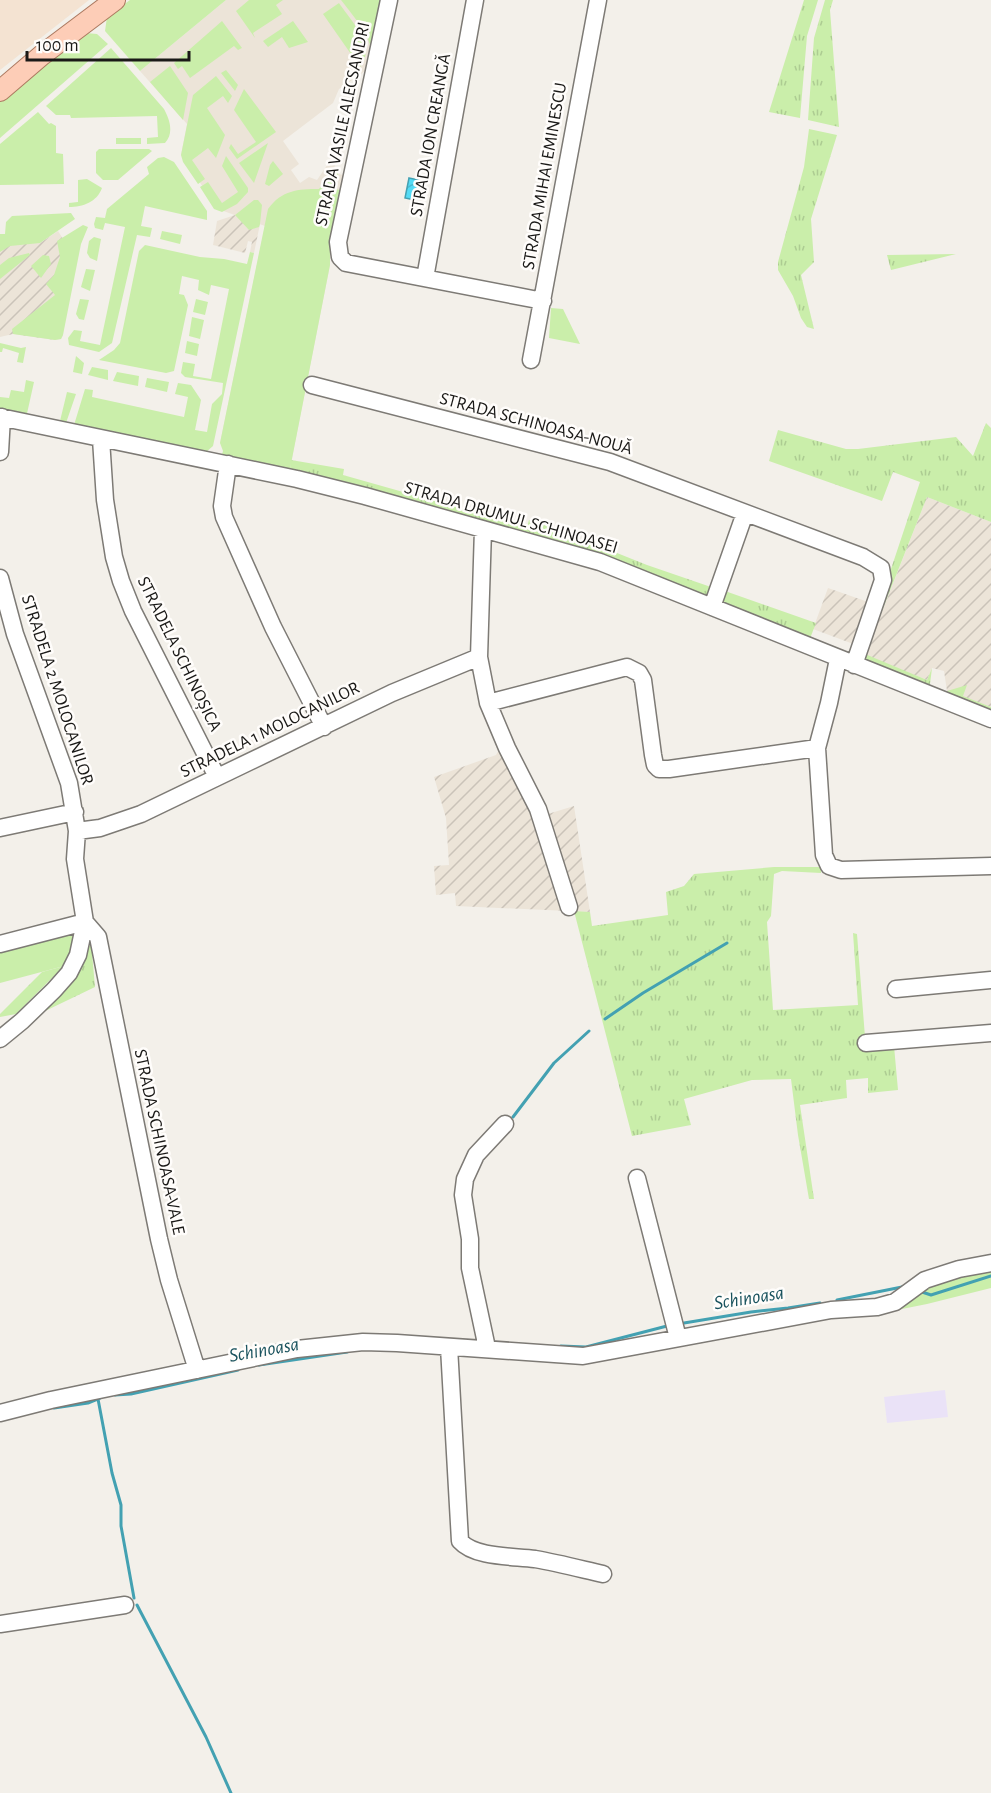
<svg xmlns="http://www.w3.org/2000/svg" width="991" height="1793" viewBox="0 0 991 1793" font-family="'Alegreya Sans',sans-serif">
<defs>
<pattern id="industrial-furrows" width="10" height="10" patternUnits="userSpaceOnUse" patternTransform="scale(1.5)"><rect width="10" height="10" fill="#ece4d8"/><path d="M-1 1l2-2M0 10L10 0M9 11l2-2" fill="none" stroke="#cac3b9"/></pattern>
<pattern id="grass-tufts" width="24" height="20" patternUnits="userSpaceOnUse" patternTransform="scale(1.5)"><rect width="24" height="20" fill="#caeeaa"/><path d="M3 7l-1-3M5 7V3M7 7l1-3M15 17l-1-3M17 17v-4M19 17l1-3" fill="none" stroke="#adcc92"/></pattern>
<pattern id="water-waves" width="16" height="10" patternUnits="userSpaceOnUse" patternTransform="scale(1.5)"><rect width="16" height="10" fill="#54dbf5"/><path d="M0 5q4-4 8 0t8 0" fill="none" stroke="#49bbd1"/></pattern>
</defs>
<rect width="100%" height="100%" fill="#f3f0ea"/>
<path fill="#eae2f7" d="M945,1390L948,1417L887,1423L884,1397Z"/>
<path fill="url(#industrial-furrows)" d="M235,215L260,224L254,253L250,252L252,242L248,241L245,253L213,245L217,221Z
M58,231L67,245L63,335L61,339L55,340L13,334L0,337V240L40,243Z
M927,497L991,522V707L947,691L944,671L932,668L927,680L865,655Z
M828,588L871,603L856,645L813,629Z
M500,748L538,817L574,806L590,912L456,906L455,893L436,895L434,866L449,865L446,818L434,777L496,755Z"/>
<path fill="#ece4d8" d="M226,0H385L371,67L339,89L333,103L283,141L299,164L291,170L300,183L309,177L317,180L332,158L336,159L334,170L338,174L348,176L332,253H330V265L290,468L220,443L265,226L218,209L181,155L187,124L140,71Z"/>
<path fill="#f4e3d2" d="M0,0H89L0,70Z"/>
<path fill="url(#grass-tufts)" d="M804,0H818L807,36L800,118L769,112Z
M825,0H833L830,10L839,127L808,120L814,38Z
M809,129L837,135L811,219L814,262L801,275L814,329L807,327L801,318L793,296L778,270V262L804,167Z
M956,254L891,270L887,255Z
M986,423L991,428V522L927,497L865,654L927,680L932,668L930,684L923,688L861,659L920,482L893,472L882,501L769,461L778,430L846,449H858L956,437L973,456Z
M291,460L344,469L343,475L527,527L529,520L559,530L558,536L586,544L587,541L647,565L711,587L710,594L703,597L290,469Z
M725,591L816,623L809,641L719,604Z
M967,685L963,696L991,707V716L944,694L947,691Z
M774,867H821V873L782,871L774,874L771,916L767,922L773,1010L858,1005L853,933L857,934L865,1037L893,1035L898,1090L868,1093V1078L846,1080L847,1098L800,1105L814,1199H809L798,1135L791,1079L752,1080L684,1099L691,1125L632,1136L574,911L590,912L592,926L668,915L666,892L684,886L694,874Z
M91,942L95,987L41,1013L81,966Z
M64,966L16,1014L0,1017V1014L42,972Z"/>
<path fill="#caeeaa" d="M130,0H226L140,71L105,31L107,17Z
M249,0H283L276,5L282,14L253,33L255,38L236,11Z
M341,0H385L367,69C367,62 371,54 370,46C368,32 350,12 341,0Z
M339,3C351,21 377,46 360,67L323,14Z
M222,21L242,48L238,50L234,46L190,78L182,66L178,69L174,63Z
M293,21L308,42L289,48L282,37L268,47L263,41Z
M86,33L97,34L108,44L0,138V102L38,70Z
M111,48L164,109C170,120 174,133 165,143L147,144V138L158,137L157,116L71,118L70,115H56L46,106Z
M170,66L188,93L183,120L150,82Z
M226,70L238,85L235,91L221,73Z
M216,76L232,96L228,103L223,96L207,108L225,135L216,158L208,148L192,160L205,179L198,184L183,162L181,155L193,95Z
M244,89L276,132L237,159L229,148L231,144L238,154L256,142L234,110Z
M38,112L49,124L51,123L56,126V153L63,154L64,184L0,185V144Z
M116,138H141V144H116Z
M268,143L254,183L239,163Z
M99,149H149L152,151L118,180H103L96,173V152Z
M226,156L248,188V192L237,204L222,212L214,209L200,187L208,182L222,203L238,192L222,166Z
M164,157L174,162L207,211V220L145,206L141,226L152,228L150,237L137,235L112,343L99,352L69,345L68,338L74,330L82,331L80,341L100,345L125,227L105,223L103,230L95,228L94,224L96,217L105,218L107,209L149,174L147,167L158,158Z
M273,161L283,174L269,186L265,184L270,165Z
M333,170L338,174L335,189L345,191L332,253H330V265L290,469L221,458L223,451L220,443L268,209C282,190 298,189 319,189Z
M87,179L102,188C97,202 83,207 69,207V203L78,202V180Z
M254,200H258L262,205L260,224L259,227L249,230L235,215Z
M71,213L75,219L40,243L10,246L0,252V234H5L6,222L12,216Z
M83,225L88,227L81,244L63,335L61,339L55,340L13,334L12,329L55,295L46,284L54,275L60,257L57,241Z
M162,231L182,235L180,244L160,239Z
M94,237L101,239L97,261L90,258L87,253L89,241Z
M145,245L200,257L224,259L247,264L250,252L254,253L213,446L205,453L74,425L85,389L93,390L92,397L184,417L188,397L175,394L178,383L191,385L201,400L195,430L207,432L212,404L222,394L223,383L185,377L181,373L183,362L195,364L193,376L211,379L229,289L211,285L209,295L198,290L199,280L182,276L179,294L184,295L188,305L174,371L166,373L99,360L114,350L120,343L139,251Z
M29,253L30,255L0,279V265L9,258Z
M43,255L49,256L51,264L41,278L31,266Z
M86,269L95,270L90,291L81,287Z
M80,299L89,300L84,320L79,319L76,314Z
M196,299L208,302L205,315L193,312Z
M551,308L563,309L580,344L549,338Z
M192,317L204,320L200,339L189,336Z
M187,341L199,344L197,356L185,353Z
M0,343L21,348L26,347L23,363L17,362L19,353L3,348L2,352H0Z
M76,356L84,363L82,374L73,372Z
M92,367L108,370V380L88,375Z
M117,372L139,376L138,386L113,381Z
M147,378L169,382L167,392L145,387Z
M26,380L34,382L26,418L0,412V397L9,398L11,390L24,392Z
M67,392L76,394L66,423L60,421Z
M75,931L72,947L64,966L0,983V950Z
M991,1268V1288L927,1304L877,1314L929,1282Z"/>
<path fill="url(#water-waves)" stroke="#43a1b2" stroke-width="1.5" d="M409,178L419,180L415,200L405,198Z"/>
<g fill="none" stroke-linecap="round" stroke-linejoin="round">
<path stroke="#43a1b2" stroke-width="3" d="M605,1019L643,993L727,943
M513,1117L554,1063L589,1031
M919,1291L931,1295L991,1276
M837,1300L902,1287
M684,1323L751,1312L788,1308L820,1303
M561,1346L586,1347L667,1326
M259,1365L347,1352
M115,1395L131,1394L238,1370
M98,1399L112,1473L121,1505V1526L134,1598
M54,1408L88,1403L100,1398
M137,1605L206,1737L231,1793"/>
<g stroke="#7d7a75" stroke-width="19">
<path id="minor" d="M389,0L338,242L340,257L346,263L543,301
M425,278L475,0
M531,360L598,0
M312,385L610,462L863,557L881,568L883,580L854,665
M0,417L297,479L365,496L600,562L991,719
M101,439L105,500L114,557L121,581L133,611L217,777
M0,452L2,417
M228,464L222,506L224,517L273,627L324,727
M483,529L479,657L488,703L507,748L538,809L569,907
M0,578L15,634L69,783L77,831L75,859L85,922L78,955L69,973L54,990L22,1021L0,1039
M712,607L745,513
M838,659L829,703L817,748L824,855L829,866L841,870L991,866
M488,703L627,667L639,673L643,680L653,755L655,765L659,769H669L817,748
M0,828L75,812
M77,831L100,828L141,814L392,693L479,657
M85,922L98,937L159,1239L169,1280L197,1370
M0,944L85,922
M896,989L991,980
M866,1043L991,1033
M637,1178L678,1338
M449,1347L460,1541C475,1558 514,1556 535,1559C558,1563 581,1569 603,1574
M487,1348L470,1268V1239L463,1195L465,1179L476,1155L505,1124
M0,1413L51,1400L297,1349L363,1342L397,1343L583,1356L831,1310L877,1307L895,1302L925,1280L959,1269L991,1263
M0,1624L125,1605"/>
</g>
<g stroke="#ac7960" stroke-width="22">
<path id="major" d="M0,91L42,55L115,0"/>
</g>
<use href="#minor" stroke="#fff" stroke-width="16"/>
<use href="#major" stroke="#fdcdb7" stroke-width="20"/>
</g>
<g text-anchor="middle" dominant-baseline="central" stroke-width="5" stroke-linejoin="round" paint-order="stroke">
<g font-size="18" fill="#1a1917" stroke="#fffdfb">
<text transform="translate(343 124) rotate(-78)">STRADA VASILE ALECSANDRI</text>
<text transform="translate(431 135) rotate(-80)">STRADA ION CREANGĂ</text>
<text transform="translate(545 176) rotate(-80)">STRADA MIHAI EMINESCU</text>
<text transform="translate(536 424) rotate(15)">STRADA SCHINOASA-NOUĂ</text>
<text transform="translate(511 518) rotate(16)">STRADA DRUMUL SCHINOASEI</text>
<text transform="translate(179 654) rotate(64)">STRADELA SCHINOȘICA</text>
<text transform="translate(57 690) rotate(72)">STRADELA 2 MOLOCANILOR</text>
<text transform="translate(270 730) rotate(-26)">STRADELA 1 MOLOCANILOR</text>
<text transform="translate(159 1142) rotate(78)">STRADA SCHINOASA-VALE</text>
</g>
<g font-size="20" font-style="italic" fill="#19525d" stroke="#fffdfb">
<text transform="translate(749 1298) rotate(-9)">Schinoasa</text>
<text transform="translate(264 1350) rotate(-10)">Schinoasa</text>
</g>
</g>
<path d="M27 51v9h162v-9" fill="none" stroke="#1a1917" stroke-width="3"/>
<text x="36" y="51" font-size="18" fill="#1a1917" stroke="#fffdfb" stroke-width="4.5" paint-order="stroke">100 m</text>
</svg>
